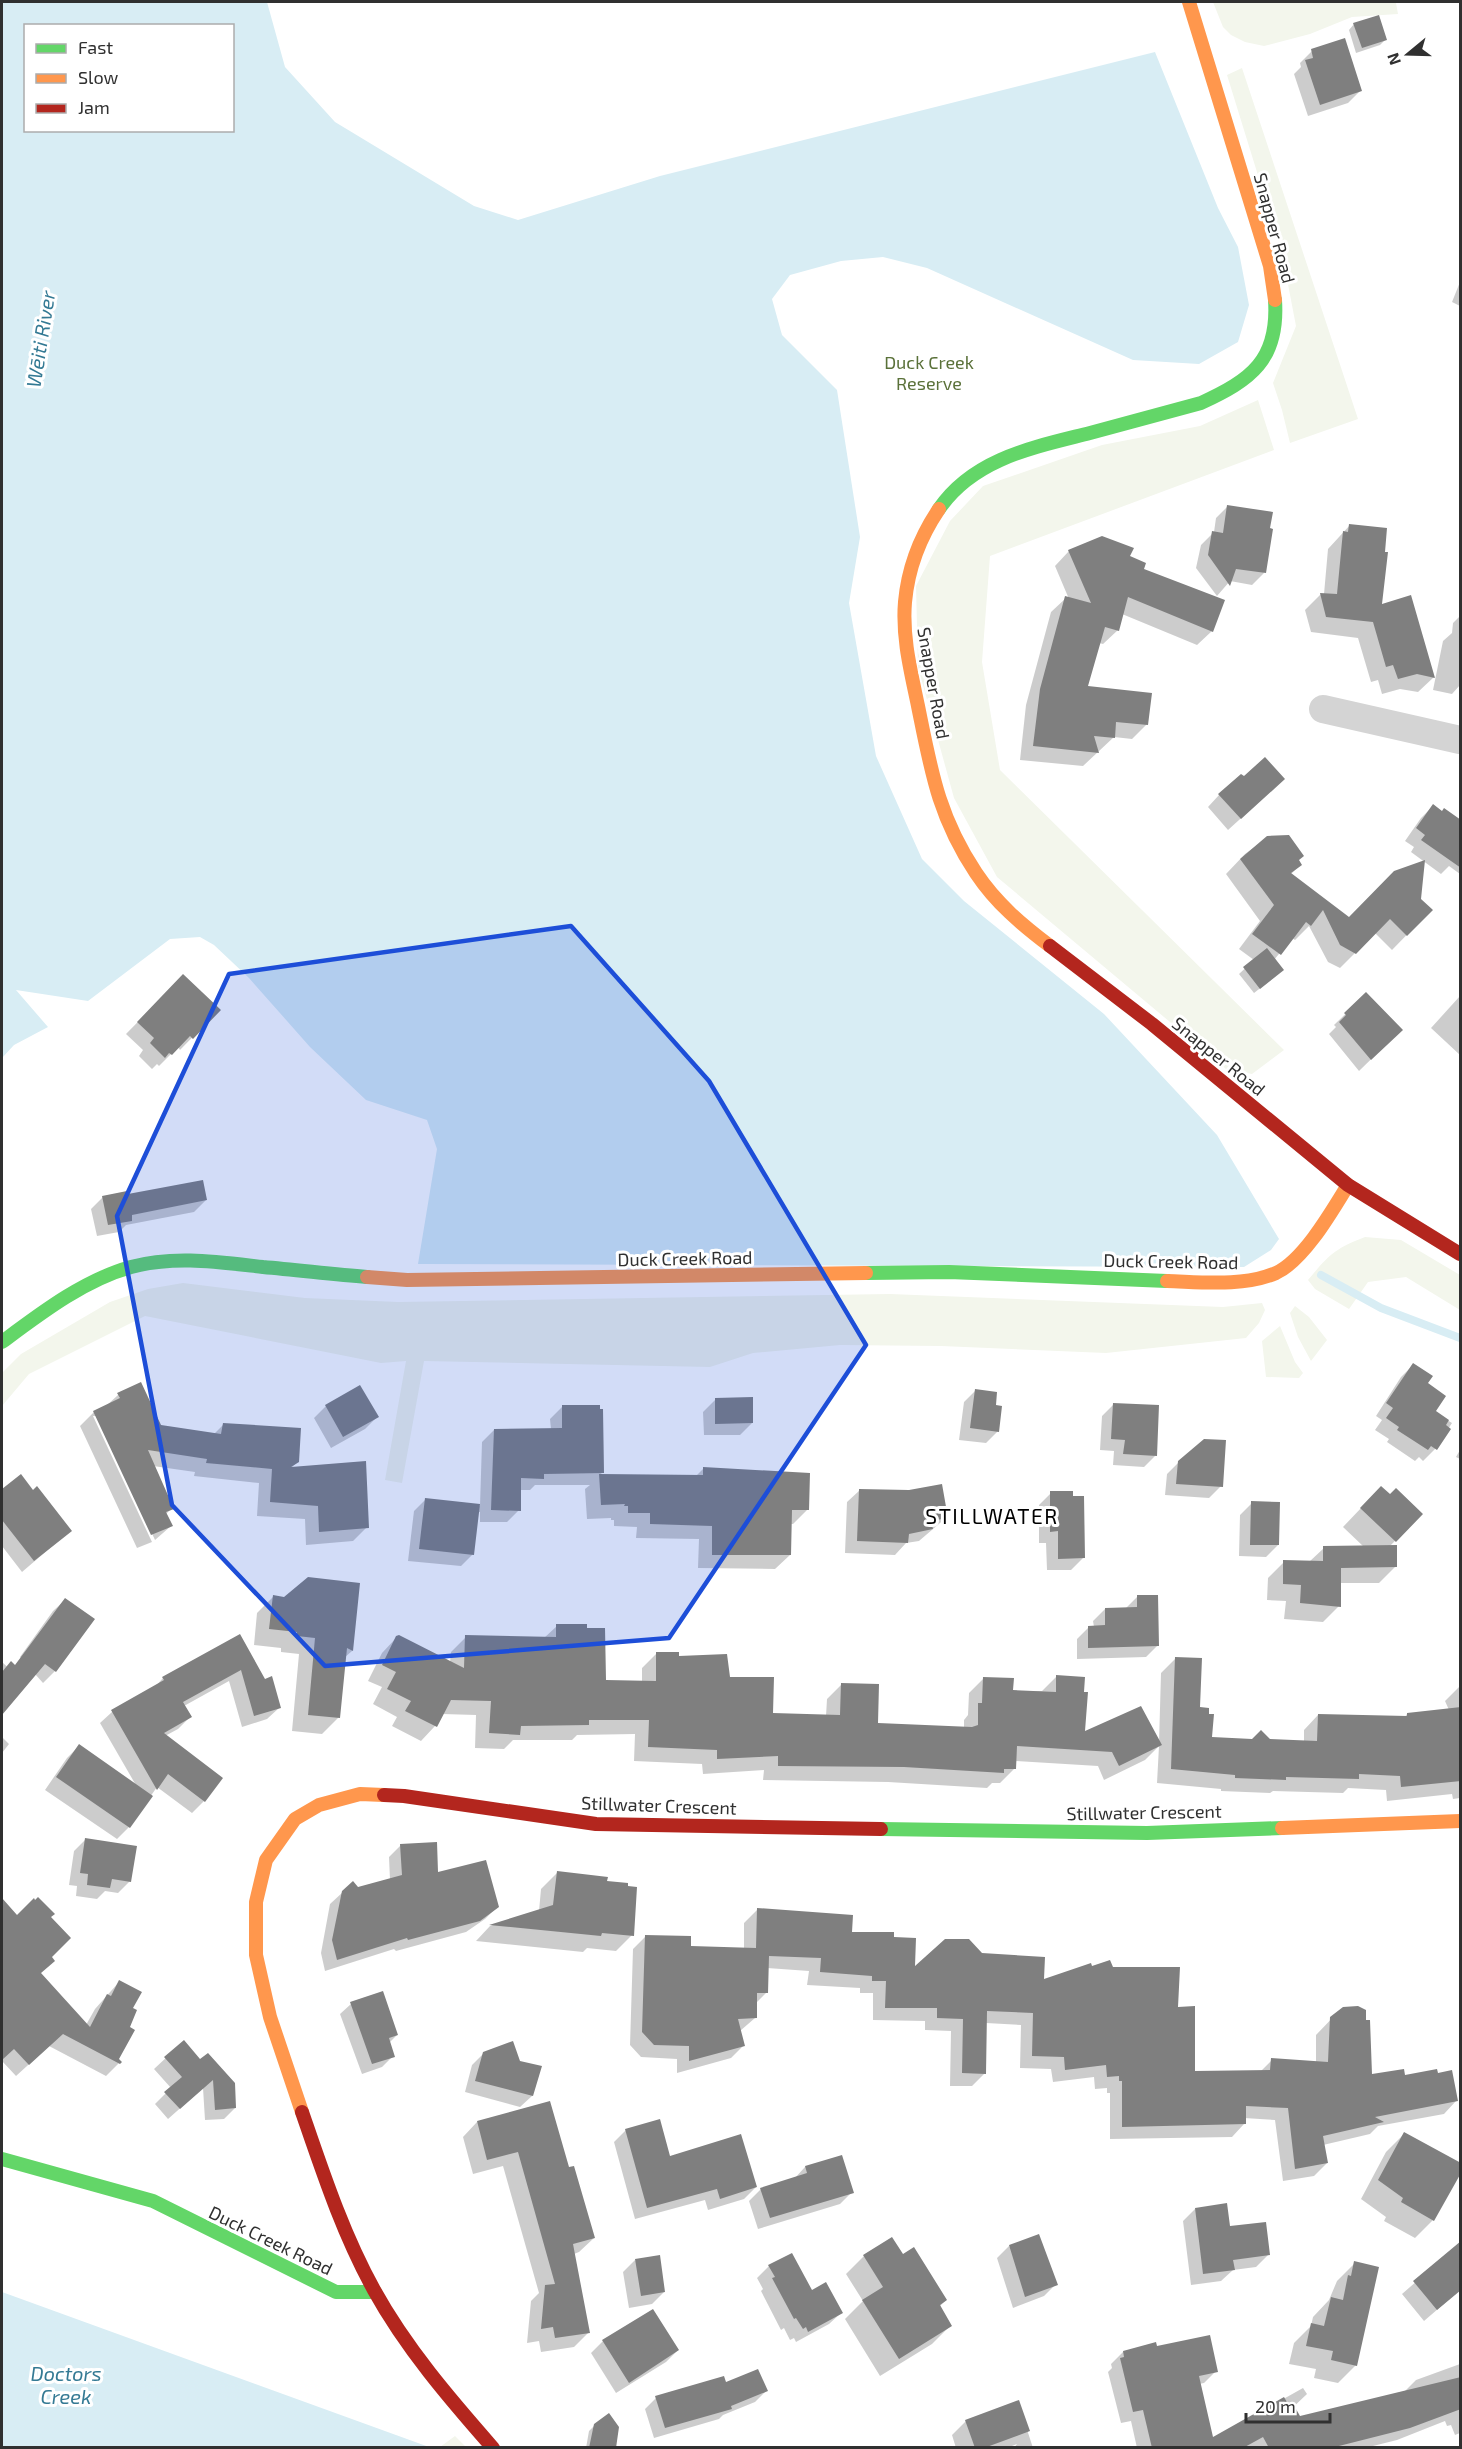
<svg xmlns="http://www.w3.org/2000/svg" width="1462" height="2449" viewBox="0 0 1462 2449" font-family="'Exo 2',sans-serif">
<rect width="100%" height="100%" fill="#fff"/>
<path fill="#f3f6ec" d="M1213,2H1403L1396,3L1398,14L1352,17L1310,34L1264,46L1245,42L1231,35L1223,27Z
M1242,68L1358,419L1290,443L1282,410L1273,383L1296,326L1282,253L1227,75Z
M1258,400L1274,450L990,556L982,662L1000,770L1284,1050L1252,1074L1226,1069L997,877L954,798L918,667L916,586L950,521L983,486L1102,445L1200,426Z
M1365,1237L1401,1240L1460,1275V1310L1406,1277L1368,1282L1349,1309L1315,1289L1308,1280C1329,1255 1334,1249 1365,1237Z
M183,1283L305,1298L398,1302L890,1294L1223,1307L1262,1303L1265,1310L1259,1323L1246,1338L1106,1353L941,1346L840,1345L753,1353L710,1367L424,1361L402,1483L385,1480L406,1361L381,1363L145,1316L29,1374L2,1406V1373L21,1354L110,1302L148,1289Z
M1295,1306L1309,1317L1327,1340L1311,1361L1298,1337L1290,1313Z
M1280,1326L1295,1362L1303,1373L1299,1378L1266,1377L1262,1341Z
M455,2436L466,2447H440Z"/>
<path fill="#d8edf4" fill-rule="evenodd" d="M2,2H267L285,67L335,122L474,206L518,220L660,176L1155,52L1218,208L1238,247L1249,305L1238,342L1199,364L1133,360L927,268L883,257L841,261L790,275L772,299L782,335L837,390L860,537L849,603L876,756L922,859L964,901L1104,1014L1217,1135L1279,1239L1271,1250L1244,1267L418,1264L437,1149L427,1120L366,1100L310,1047L249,978L214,945L200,937L170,939L88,1001L16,990L48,1027L14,1045L2,1058ZM26,26H232V130H26Z
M2,2292L429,2447H2Z"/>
<path fill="#0003" d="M1354,24L1386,39L1380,45L1356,53L1349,30Z
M1312,51L1360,91L1348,103L1308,116L1294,74L1301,67L1300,63Z
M1460,282V306L1452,302Z
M1228,506L1264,573L1252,585L1230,581L1217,596L1196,568L1201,545L1214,532L1216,518Z
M1350,525L1381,606L1434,677L1418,692L1400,689L1382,694L1378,680L1371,682L1358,638L1311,632L1305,610L1321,594H1324L1328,549Z
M1069,551L1129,557L1212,631L1197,645L1122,614L1118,630L1103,644L1099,643L1086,688L1147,724L1132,739L1114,737L1083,766L1020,760L1026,705L1051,612L1066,598L1069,599L1055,566Z
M1460,616V685L1452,694L1433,690L1443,641L1452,633L1453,623Z
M1271,791L1228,830L1208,807L1219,795Z
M1433,806L1460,822V874L1449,866L1441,874L1411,852L1414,847L1405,841L1421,818Z
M1267,838L1300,865L1290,875L1349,918L1420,899L1431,910L1392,950L1375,933L1340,968L1328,962L1309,926L1295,940L1292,938L1274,960L1276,976L1254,993L1239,974L1254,960L1239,949L1260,921L1226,874L1245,854Z
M183,976L219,1010L180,1050L178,1047L159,1066L157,1064L152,1069L139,1056L143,1050L126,1034Z
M1366,994L1401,1030L1359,1071L1329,1034L1336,1027L1334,1025Z
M1460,996V1055L1431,1028Z
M127,1196L206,1200L194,1212L126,1225L119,1232L97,1236L91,1209L103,1197Z
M1413,1365L1426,1384L1434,1412L1452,1423L1435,1449L1423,1461L1419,1457L1415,1461L1387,1442L1389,1439L1375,1430L1382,1420L1376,1416L1401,1377Z
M141,1384L160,1426L214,1434L224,1424L298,1461L291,1468L367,1527L353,1541L306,1545L305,1519L257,1516L259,1483L194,1476L195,1472L153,1466L172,1508L166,1514L171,1526L155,1540L97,1416H93L152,1542L137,1548L80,1426L94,1412L106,1406L118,1395Z
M976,1390L994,1406L998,1431L986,1443L959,1440L964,1402Z
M715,1400L752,1423L740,1435H704L703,1412Z
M1113,1405L1155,1456L1144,1467L1113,1465L1114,1451L1100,1450L1102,1416Z
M326,1406L377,1417L365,1429L331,1448L314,1418Z
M562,1407L602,1473L599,1475L695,1477L703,1469L807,1510L793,1524H790V1555L775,1569L698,1568L699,1539L636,1538L637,1527L614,1526V1520H611V1518L587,1519L585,1489L590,1485H535L530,1490H520L519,1510L507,1522H480V1512H478L473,1554L461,1566L408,1561L414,1511L426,1499L480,1506L482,1442L494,1430L551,1429L550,1419Z
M1460,1450V1459L1456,1457Z
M1179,1462L1221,1486L1209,1498L1165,1495L1167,1474Z
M20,1476L32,1492L70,1531L22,1572L2,1546V1490Z
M860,1490L947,1517L919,1541L906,1543L895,1555L845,1553L847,1502Z
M1051,1493L1083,1558L1071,1570H1047L1046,1543H1039V1505Z
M1390,1496L1421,1514L1390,1546L1396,1566L1379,1583H1339V1606L1323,1622L1284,1619L1286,1601L1267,1600L1268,1578L1284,1562H1309L1324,1548L1364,1547L1343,1527L1363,1506Z
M1252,1503L1278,1545L1266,1557L1239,1556L1240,1515Z
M359,1584L352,1651L344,1658L339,1717L322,1734L292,1731L299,1654L281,1652V1648L254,1645L257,1613L273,1597L285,1598Z
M1137,1597L1158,1645L1146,1657L1077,1659V1639L1088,1628L1094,1627L1093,1621L1105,1609H1125Z
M65,1600L55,1671L43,1683L20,1657L53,1611Z
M557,1626L605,1681L642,1682V1668L657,1653L677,1658L728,1678L772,1715L826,1716L827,1699L842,1684L876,1724L964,1728V1720L968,1715L969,1693L984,1678L1012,1691H1042L1057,1676L1084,1733L1159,1743L1161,1673L1176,1658L1210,1738L1304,1742V1730L1318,1715L1405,1717L1407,1714L1449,1710L1445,1701L1460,1686V1798L1453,1799L1452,1794L1387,1801L1386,1790L1348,1788L1343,1793L1273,1791L1270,1793L1221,1791V1789L1157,1783L1159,1746L1145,1760L1104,1780L1098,1766L1015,1761V1768L1000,1783H992L987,1788L888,1782L763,1780L764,1770L703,1774L702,1764L634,1761L635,1734L577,1735L572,1740H513L504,1749L475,1748L476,1715L442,1714L435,1726L421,1741L392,1726L397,1717L373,1704L382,1687L368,1681L382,1653L397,1637L450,1663L451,1652L466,1637L544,1638Z
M239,1636L279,1708L267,1719L242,1727L229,1681L184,1706L190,1717L178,1729L165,1736L204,1801L192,1813L157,1787L129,1827L117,1839L45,1790L67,1758L79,1746L137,1787L100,1723L112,1712L154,1688L163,1678Z
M2,1662L26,1684L2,1713Z
M2,1737L9,1744L2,1753Z
M86,1839L130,1881L118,1893L105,1891L97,1899L76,1896L77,1886L69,1885L74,1851Z
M401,1845L437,1874L497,1907L485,1919L466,1932L396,1951L394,1949L325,1971L321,1953L330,1904L343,1892L390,1880L389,1857Z
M557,1873L605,1883L632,1935L616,1951L587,1948L583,1952L476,1941L490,1926L539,1911L541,1889Z
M4,1902L16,1917H49L50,1957L40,1974L86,2025L95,2009L119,1982L131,2009L117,2059L120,2062L106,2076L49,2046L16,2076L2,2061V1905Z
M757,1910L850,1934L892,1939L914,1969L981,1954L1042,1982L1091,1968H1111L1177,2009L1194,2073L1260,2072L1272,2060L1316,2063V2035L1340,2010L1371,2076L1404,2077L1456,2101L1444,2114L1378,2126L1370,2134L1323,2145L1327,2163L1314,2176L1283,2181L1275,2120L1244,2118V2124L1232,2137L1110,2139V2093H1107V2088L1095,2089L1094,2077L1053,2082L1051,2069L1020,2068L1021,2025L986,2023L985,2073L972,2086H950L951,2031L925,2030V2021L873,2020V1993H860V1988L807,1985L809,1971L767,1968L766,1993L755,2004V2018L740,2031L744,2045L731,2058L677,2073V2059L641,2057L630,2045L633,1949L646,1936L689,1948L744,1949V1923Z
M351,2004L397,2035L389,2043L393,2056L382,2067L362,2074L340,2014Z
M183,2042L235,2108L224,2119L205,2120L203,2088L168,2119L155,2104L171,2088L154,2069Z
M484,2053L540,2067L532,2096L520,2107L465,2092L472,2065Z
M477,2122L568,2169L594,2238L579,2252L574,2254L589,2332L574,2347L541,2352L539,2341L527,2343L531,2301L539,2293L503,2166L473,2174L463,2137Z
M626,2130L669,2158L756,2187L744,2199L708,2210L705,2200L635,2219L614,2142Z
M1404,2134L1433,2220L1415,2238L1384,2221L1386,2217L1361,2199L1386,2152Z
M841,2157L852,2192L840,2204L758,2229L749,2201L761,2189L794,2179L805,2167Z
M1195,2209L1229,2228L1268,2255L1256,2267L1233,2270L1221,2281L1191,2285L1183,2221Z
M1009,2246L1056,2284L1044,2296L1013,2308L997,2258Z
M1457,2246L1460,2290L1424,2321L1402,2294Z
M864,2256H902L946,2300L939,2307L950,2326L932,2344L880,2376L845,2319L863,2301L846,2274Z
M635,2260L664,2292L652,2304L629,2308L623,2272Z
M1355,2263L1356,2365L1338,2383L1314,2378L1316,2369L1289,2364L1294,2343L1311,2326L1313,2317L1329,2300L1337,2281Z
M769,2266L811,2292L841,2313L829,2324L796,2342L794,2338L790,2340L784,2328L781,2330L761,2291L763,2289L757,2278Z
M653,2311L678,2350L666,2362L616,2393L591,2353L603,2341Z
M1156,2348L1216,2371L1204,2383L1199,2384L1212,2439L1303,2388L1307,2394L1288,2412L1299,2418L1404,2392L1416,2380L1460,2364V2433L1455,2435L1451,2425L1447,2426L1445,2421L1397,2440L1365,2448H1137L1131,2421L1121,2423L1108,2372L1112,2368L1111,2364L1123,2352Z
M725,2384L766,2391L755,2402L723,2415L719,2419L654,2438L645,2409L656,2398Z
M1018,2402L1033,2448H1014L1017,2444L1007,2448H956L952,2435L966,2421Z
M595,2425L614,2448H586L589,2431Z"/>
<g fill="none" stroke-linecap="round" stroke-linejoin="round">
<path stroke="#d8edf4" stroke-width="8" d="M1321,1275L1381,1308L1460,1338"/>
</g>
<path fill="#7f7f7f" d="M1379,15L1387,40L1362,48L1353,23Z
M1345,38L1362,91L1320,105L1305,60L1313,58L1311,49Z
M1227,505L1273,512L1270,528L1273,529L1266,573L1236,569L1230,586L1208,555L1212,531L1223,533Z
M1349,524L1387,528L1385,552H1388L1382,604L1411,595L1435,678L1417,674L1398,679L1393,665L1386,667L1373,622L1326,617L1320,593L1337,594L1343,531L1348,532Z
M1102,536L1134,548L1130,556L1146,563L1144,569L1225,600L1213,632L1128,597L1119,631L1105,627L1088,686L1152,693L1148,725L1116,722L1115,738L1094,736L1099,753L1033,746L1040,689L1065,596L1091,603L1068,550Z
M1265,757L1285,779L1241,819L1218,794L1241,774L1244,776Z
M1433,804L1442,811L1444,808L1461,820V868L1421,840L1425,835L1416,828Z
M1289,835L1304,856L1299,860L1302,865L1291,873L1349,917L1394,871L1425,860L1421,899L1433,910L1407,936L1390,919L1356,954L1340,945L1323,910L1311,926L1306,922L1281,955L1252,934L1274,905L1240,859L1267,836Z
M1267,948L1284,970L1260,989L1243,967Z
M183,974L221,1010L193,1039L190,1036L172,1055L169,1053L165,1058L150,1043L154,1038L137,1022Z
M1366,992L1403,1030L1371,1060L1339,1022L1346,1015L1344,1013Z
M203,1180L207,1200L132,1215V1221L108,1225L102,1196L127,1191L128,1194Z
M1413,1363L1433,1376L1428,1383L1446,1396L1436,1411L1449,1420L1446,1425L1451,1429L1437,1450L1431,1446L1428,1450L1397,1430L1399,1427L1386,1418L1393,1408L1386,1403Z
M141,1382L161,1425L221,1434L223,1423L301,1428L299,1462L291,1467L366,1461L369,1528L319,1532L318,1506L270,1502L272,1469L206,1463L207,1459L148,1450L174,1509L166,1512L173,1526L151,1535L93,1411L120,1398L117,1393Z
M360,1385L379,1417L343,1437L325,1405Z
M975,1389L997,1392L996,1405L1002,1406L999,1432L970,1428Z
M753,1397V1423L715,1424V1398Z
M1113,1403L1159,1405L1157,1456L1123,1454L1125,1440L1111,1439Z
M562,1405H600V1409H603L604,1473L544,1474V1479L521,1478V1511L491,1510L494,1429L562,1428Z
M1204,1439L1226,1440L1223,1487L1176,1484L1178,1461Z
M703,1467L810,1473L809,1510H792L791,1555H712V1526L650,1524V1513H628V1506H624L625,1504L601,1505L599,1474L703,1475Z
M21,1474L33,1490L37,1486L72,1531L34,1561L2,1520V1489Z
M942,1484L948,1518L931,1521L933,1529L909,1534L908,1543L857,1541L859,1489L909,1490Z
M1381,1486L1390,1494L1396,1488L1423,1514L1396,1542L1360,1508Z
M1050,1491H1073V1496H1084L1085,1558L1058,1559V1531L1050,1532Z
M425,1498L480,1504L474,1555L419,1549Z
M1251,1501L1280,1502L1279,1545H1250Z
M1397,1545V1567L1341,1568V1607L1300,1603L1301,1585L1283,1584V1560L1323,1561V1546Z
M308,1577L360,1583L353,1651L347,1648L340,1718L308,1715L315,1638L297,1636V1632L269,1629L273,1595L284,1597Z
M1137,1595H1158L1159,1646L1088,1648V1626L1105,1625V1608L1137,1607Z
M65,1598L95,1619L56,1672L45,1664L2,1715V1672L11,1661L15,1665Z
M556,1624H587V1628H605L606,1680L656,1681V1652H679V1656L727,1654L730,1677H774L773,1713L840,1715L841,1683L879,1684L878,1723L972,1727L978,1725V1703H982L983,1677L1014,1678L1013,1690L1056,1692V1675L1085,1677L1084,1692H1088L1085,1731L1141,1706L1162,1745L1119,1766L1112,1752L1017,1746L1016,1769H1004V1773L904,1767L778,1766V1756L717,1759V1750L648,1747L649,1720H589V1725L521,1726L520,1735L489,1733L491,1701L451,1700L437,1727L405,1711L411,1701L387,1689L396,1672L382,1665L396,1636L399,1635L464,1668L465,1635L556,1637Z
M240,1634L265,1679L272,1676L281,1708L254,1716L241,1670L183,1702L192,1717L164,1733L223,1778L205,1802L168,1774L157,1790L111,1710L164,1680L162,1677Z
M1175,1657L1202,1658L1200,1707L1209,1708V1714H1214L1212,1737L1252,1739L1261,1730L1270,1739L1317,1741L1318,1714L1407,1716V1713L1461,1707V1781L1401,1787L1400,1776L1359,1774V1779L1286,1777V1780L1235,1778V1775L1171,1769Z
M79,1744L153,1796L130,1828L56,1777Z
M85,1838L137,1846L131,1882L112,1879L110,1888L87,1885L88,1874L80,1873Z
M437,1842L438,1872L486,1860L499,1907L480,1921L408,1940L407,1938L337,1960L332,1940L342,1891L353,1881L358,1887L402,1875L400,1844Z
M557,1871L608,1877L607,1881L628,1883V1886L637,1887L634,1936L602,1933L601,1936L489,1925L553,1905Z
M38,1897L55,1914L51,1917L71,1938L52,1957L55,1961L41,1973L90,2027L107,1994L111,1996L119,1980L142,1992L133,2008L137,2010L130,2027L135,2030L119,2059L122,2062L120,2064L63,2034L29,2065L14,2049L2,2060V1898L17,1915L34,1898L35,1900Z
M757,1908L853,1915L852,1932H894V1937L916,1938L915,1966L945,1939H969L982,1953L1045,1957L1044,1979L1091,1963L1092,1966L1110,1960L1113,1967H1180L1178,2007L1195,2006V2071L1270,2070L1271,2058L1328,2062L1330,2017L1343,2007L1358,2006L1366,2010V2020H1370L1372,2074L1404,2069L1405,2075L1437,2069L1438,2073L1452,2070L1458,2101L1375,2117L1384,2122L1323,2136L1328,2163L1295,2169L1288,2108L1246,2106V2124L1122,2127V2081H1119V2076L1107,2077L1106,2065L1065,2070L1064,2057L1032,2056L1033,2013L987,2011L986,2074L962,2073L963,2019L937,2018V2008H885L886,1981H872V1976L820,1972L821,1958L769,1956L768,1993H757V2018L738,2019L745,2046L689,2061V2046L654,2045L642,2032L645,1935L691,1936V1946L756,1948Z
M383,1991L398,2035L389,2038L395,2057L372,2064L350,2002Z
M184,2040L200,2059L208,2053L235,2083L236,2108L215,2110L213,2080L180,2109L164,2092L182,2077L164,2057Z
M513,2041L520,2061L542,2066L533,2096L475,2081L483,2052Z
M550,2101L569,2167L574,2166L595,2238L573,2244L590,2333L555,2338L553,2327L541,2329L545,2285L555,2284L518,2152L487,2160L477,2121Z
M660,2119L670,2156L741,2134L757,2187L720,2199L717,2189L647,2208L625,2129Z
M1404,2132L1461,2163V2173L1434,2221L1401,2202L1403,2198L1378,2180Z
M842,2155L854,2193L770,2218L760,2188L807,2173L805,2166Z
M1227,2203L1230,2226L1266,2222L1270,2255L1233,2260L1235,2270L1203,2274L1195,2208Z
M1039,2234L1058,2285L1025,2297L1009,2245Z
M892,2237L903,2254L914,2247L947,2300L940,2305L952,2326L899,2359L862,2300L883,2287L863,2255Z
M1461,2241V2290L1437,2310L1413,2281Z
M792,2253L812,2290L826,2282L843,2313L808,2332L806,2327L803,2329L796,2318L794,2319L772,2278L775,2277L768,2265Z
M660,2255L665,2292L641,2296L635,2259Z
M1354,2261L1379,2267L1357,2366L1331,2360L1333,2351L1306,2346L1311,2323L1324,2326L1331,2297L1343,2300L1348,2275L1351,2276Z
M653,2309L679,2350L629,2383L602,2340Z
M1210,2335L1218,2372L1199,2376L1213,2437L1284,2397L1292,2411L1296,2409L1300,2416L1461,2377V2409L1410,2428L1331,2448H1269L1263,2437L1243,2448H1152L1143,2410L1133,2412L1120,2358L1124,2357L1123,2351L1156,2342L1157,2346Z
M758,2369L768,2391L731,2406L732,2409L665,2428L655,2396L724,2376L726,2382Z
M1019,2400L1030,2431L984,2448H975L965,2420Z
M609,2413L619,2427L616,2448H589L594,2424Z"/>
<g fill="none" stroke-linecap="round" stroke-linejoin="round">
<path stroke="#d4d4d4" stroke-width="28" d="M1323,709L1460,740"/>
<path stroke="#63d668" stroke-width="14" d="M939,509C974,458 1035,447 1090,433C1127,423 1164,413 1201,403C1251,380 1279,360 1275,300
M866,1273L949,1272L1167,1281
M2,1342C41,1313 84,1280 131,1267C174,1255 219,1262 263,1267C297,1270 332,1274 367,1277
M881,1829L1147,1833L1282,1828
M2,2159L153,2201L336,2292H375"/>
<path stroke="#ff974d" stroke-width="14" d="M1189,2L1270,266L1275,300
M939,509C920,537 908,569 905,602C902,638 911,672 918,706C931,770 938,816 976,873C996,903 1021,924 1050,946
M367,1277L407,1280L866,1273
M1167,1281C1201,1282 1243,1287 1276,1273C1304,1260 1332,1211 1348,1185
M1282,1828L1460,1821
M302,2112L270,2017L256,1955V1902L266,1860L295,1819L319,1805L360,1794L384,1795"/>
<path stroke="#b3261e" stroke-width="14" d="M1050,946L1152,1024L1348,1185L1460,1254
M384,1795L404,1796L596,1824L881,1829
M302,2112C323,2173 343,2234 374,2290C406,2348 450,2399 493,2448"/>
</g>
<path fill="#1d4ed8" fill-opacity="0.2" stroke="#1d4ed8" stroke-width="4.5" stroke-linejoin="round" d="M571,926L709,1081L866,1345L669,1638L325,1666L172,1505L117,1216L229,974Z"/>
<g text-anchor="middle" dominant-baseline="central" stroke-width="6" stroke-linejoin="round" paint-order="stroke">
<g font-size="18" fill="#303030" stroke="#fff">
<text transform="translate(1275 228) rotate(75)">Snapper Road</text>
<text transform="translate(934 683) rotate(80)">Snapper Road</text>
<text transform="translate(1219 1056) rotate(39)">Snapper Road</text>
<text transform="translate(685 1258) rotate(-1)">Duck Creek Road</text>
<text transform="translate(1171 1261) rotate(1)">Duck Creek Road</text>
<text transform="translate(659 1805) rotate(2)">Stillwater Crescent</text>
<text transform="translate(1144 1812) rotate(-1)">Stillwater Crescent</text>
<text transform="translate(271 2240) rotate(26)">Duck Creek Road</text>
</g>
<g font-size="18" fill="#5a7139" stroke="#fff">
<text x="929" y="362">Duck Creek<tspan x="929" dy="21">Reserve</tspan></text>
</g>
<g font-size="20" font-style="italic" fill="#347a94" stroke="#fff">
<text transform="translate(40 339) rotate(-81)">Wēiti River</text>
<text x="66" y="2373">Doctors<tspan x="66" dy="23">Creek</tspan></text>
</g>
<g font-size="21" letter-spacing="1.5" fill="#000" stroke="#fff">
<text x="992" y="1515">STILLWATER</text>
</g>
</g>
<rect width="1462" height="2449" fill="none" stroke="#303030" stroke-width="6"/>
<rect x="24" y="24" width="210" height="108" fill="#ffffff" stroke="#acacac" stroke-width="1.5"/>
<rect x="36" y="44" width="30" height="9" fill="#63d668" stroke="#acacac" stroke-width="1.5"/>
<text x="78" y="54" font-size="18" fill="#303030">Fast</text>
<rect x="36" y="74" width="30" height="9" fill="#ff974d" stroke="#acacac" stroke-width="1.5"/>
<text x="78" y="84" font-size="18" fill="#303030">Slow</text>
<rect x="36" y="104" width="30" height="9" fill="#b3261e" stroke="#acacac" stroke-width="1.5"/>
<text x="78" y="114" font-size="18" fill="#303030">Jam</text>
<g transform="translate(1408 54) rotate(251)" stroke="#ffffff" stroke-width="4.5" paint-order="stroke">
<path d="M0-4.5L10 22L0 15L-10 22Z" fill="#303030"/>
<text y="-9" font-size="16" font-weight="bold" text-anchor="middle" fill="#303030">N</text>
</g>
<path d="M1246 2413v9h84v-9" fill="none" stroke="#303030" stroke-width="3"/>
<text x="1255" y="2413" font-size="18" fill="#303030" stroke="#ffffff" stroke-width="4.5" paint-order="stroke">20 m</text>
</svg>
